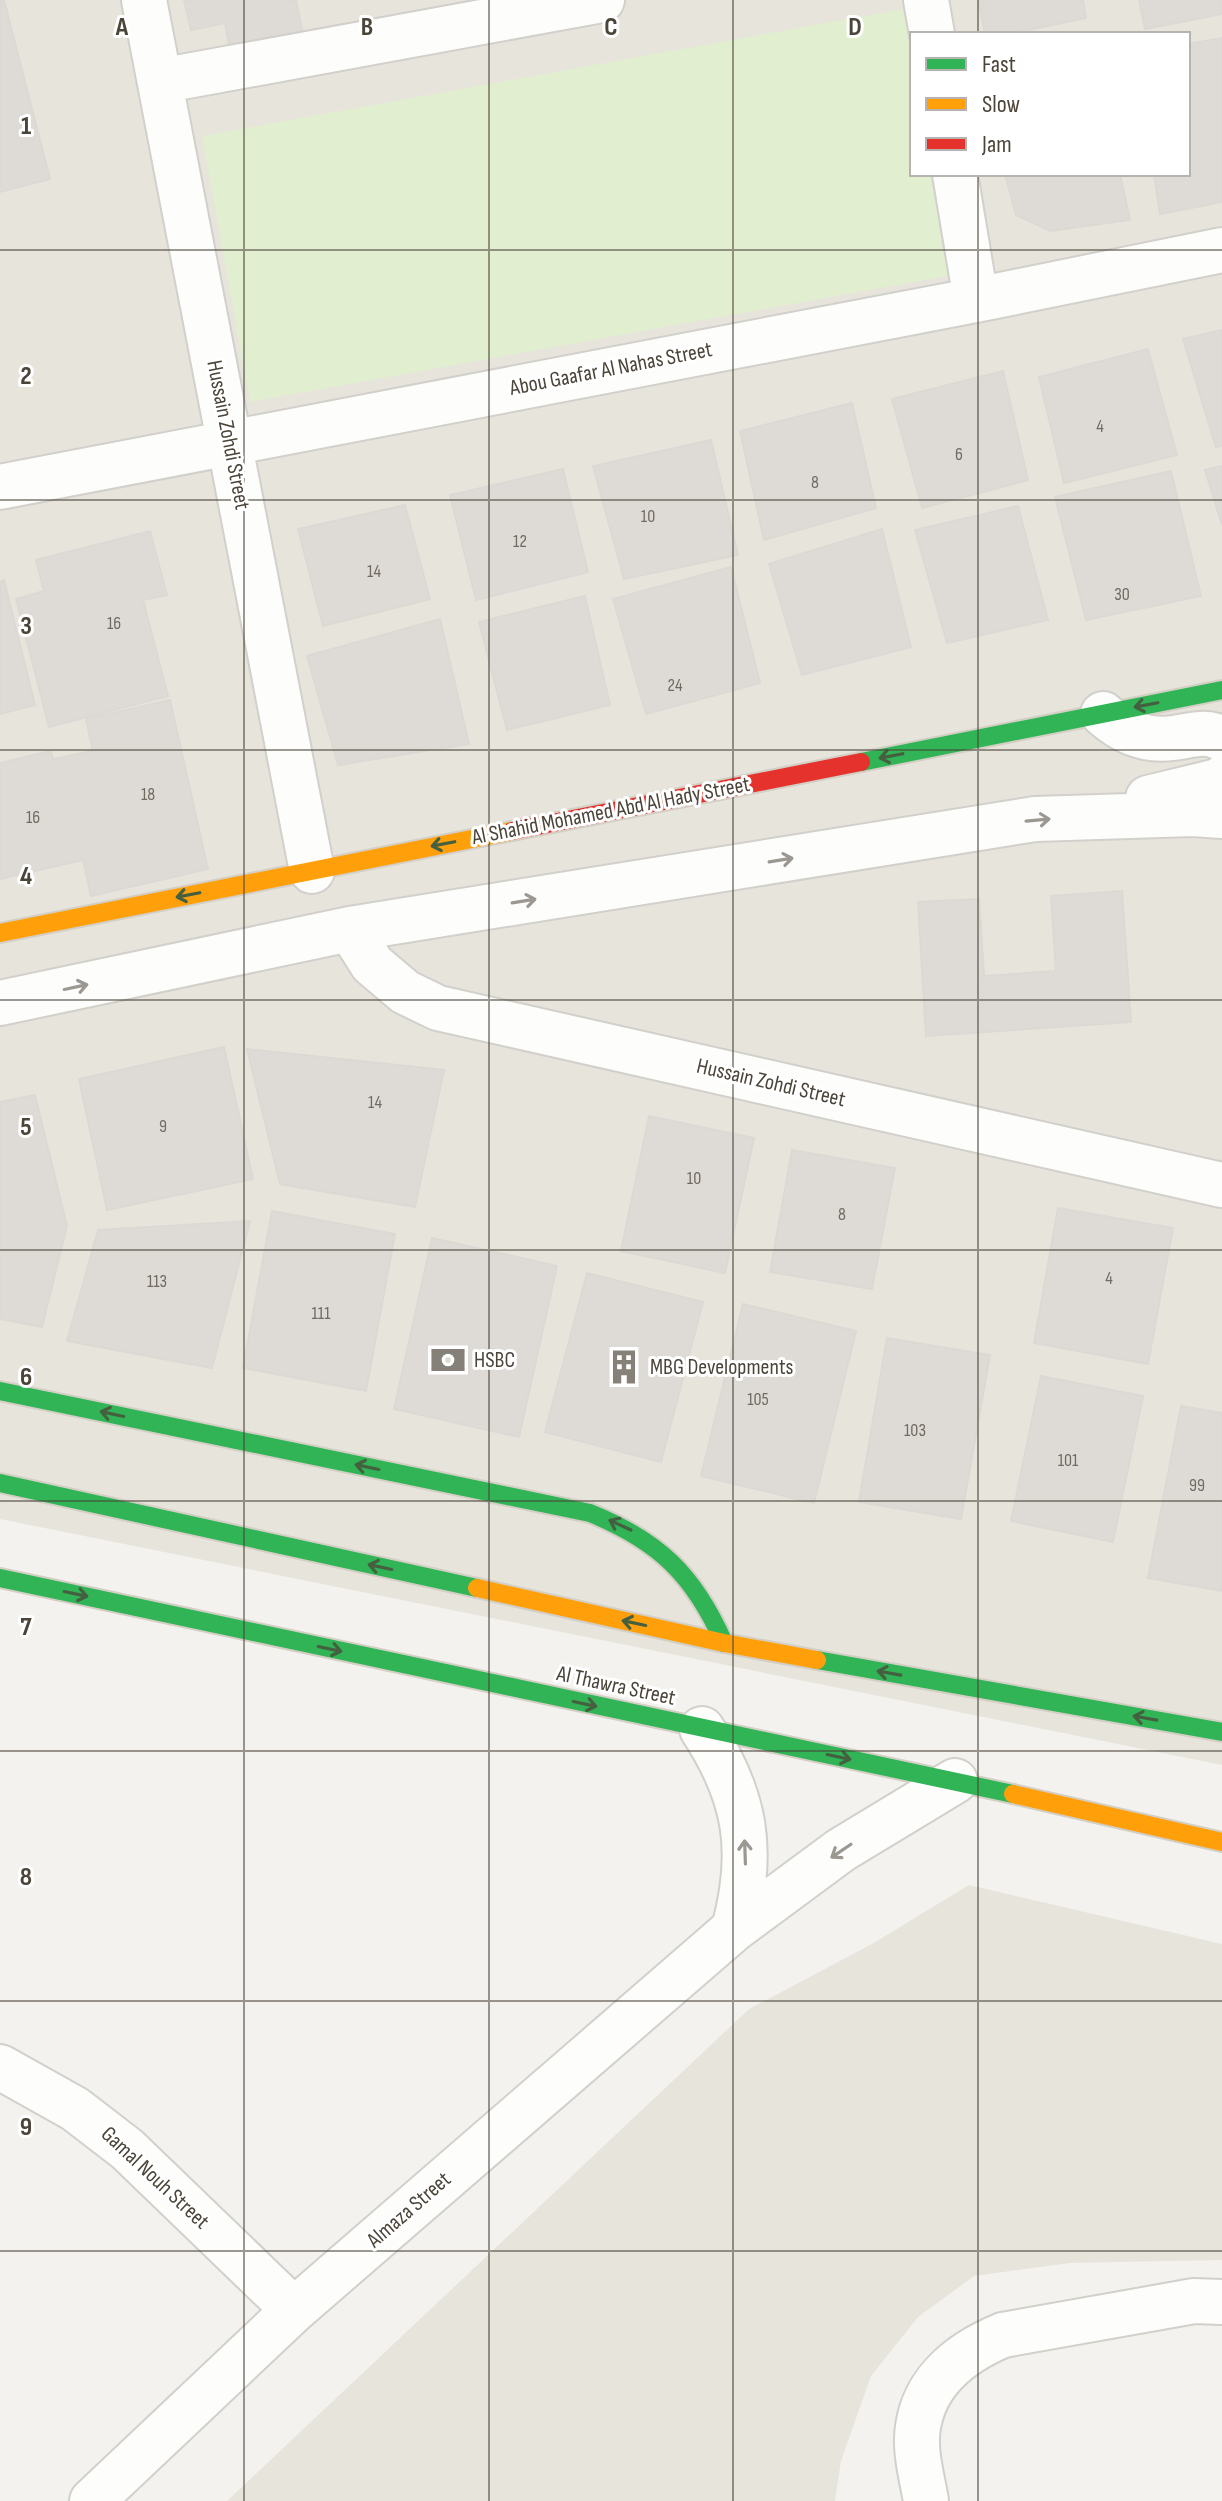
<svg xmlns="http://www.w3.org/2000/svg" width="1222" height="2501" viewBox="0 0 1222 2501" font-family="'Sofia Sans Condensed',sans-serif">
<rect width="100%" height="100%" fill="#f4f2ee"/>
<path fill="#e7e4dc" fill-rule="evenodd" d="M0,0H1222V1765L0,1519ZM912,34H1188V174H912Z
M969,1885L1222,1944V2260L1070,2263L974,2276L918,2317L871,2376L841,2461L835,2501H227L749,2009L872,1944Z"/>
<path fill="#e1eecf" d="M909,8L912,34V174H940L958,274L250,402L202,136Z"/>
<path fill="#dedbd6" stroke="#dcd9d4" stroke-width="2" d="M0,0H4L50,179L0,192Z
M184,0H296L303,34L230,50L225,23L191,30Z
M978,0H1083L1086,18L1008,34H985Z
M1139,0H1222V14L1145,29Z
M1222,38V202L1160,214L1154,174H1188V44Z
M1005,174H1120L1130,220L1050,231L1016,215Z
M1222,330V446L1216,447L1183,339Z
M1148,349L1177,455L1064,483L1039,377Z
M1003,371L1028,480L922,508L892,399Z
M852,403L876,508L764,540L740,431Z
M711,440L738,555L624,579L593,466Z
M1222,466V525L1205,470Z
M563,469L588,572L476,600L450,495Z
M1171,471L1201,596L1086,620L1055,497Z
M405,505L430,599L323,626L298,529Z
M1018,506L1048,620L947,643L915,530Z
M882,529L911,647L802,675L769,564Z
M150,531L167,595L143,600L168,696L49,727L16,599L44,591L36,560Z
M731,567L760,683L646,714L613,599Z
M4,580L35,705L0,714V582Z
M585,596L610,705L507,730L479,622Z
M440,619L469,744L338,765L307,656Z
M170,700L208,869L91,896L83,860L0,879V763L51,751L53,759L93,751L86,719Z
M1122,891L1131,1022L926,1036L918,902L979,899L984,976L1056,971L1051,896Z
M224,1047L253,1179L107,1210L79,1079Z
M247,1049L444,1070L415,1207L280,1184Z
M35,1095L67,1226L42,1327L0,1319V1102Z
M649,1116L754,1138L725,1273L621,1251Z
M792,1150L895,1168L872,1289L770,1272Z
M1058,1208L1173,1228L1148,1364L1034,1343Z
M272,1211L395,1234L366,1391L243,1368Z
M250,1221L212,1368L67,1341L98,1230Z
M432,1238L557,1266L519,1437L394,1409Z
M587,1273L703,1302L661,1462L545,1432Z
M743,1304L856,1331L814,1503L701,1476Z
M887,1338L990,1355L961,1519L859,1502Z
M1041,1376L1143,1396L1113,1542L1011,1521Z
M1181,1406L1222,1413V1591L1148,1578Z"/>
<g fill="none" stroke-linecap="round" stroke-linejoin="round">
<g stroke="#d2d0cb" stroke-width="48">
<path id="street" d="M144,0L312,871
M926,0L932,34
M160,81L602,0
M955,174L976,300
M0,487L976,300L1222,250
M1103,714C1123,732 1145,742 1173,738C1190,736 1207,729 1222,739
M1148,798L1218,781L1222,778
M350,929L372,964L405,992L438,1008L1222,1185
M0,1003L350,929L1035,819L1193,814L1222,816
M702,1729C746,1796 755,1851 734,1929
M0,2067L75,2109L127,2149L294,2310
M92,2501L294,2310L734,1929L841,1850L955,1781
M926,2501C922,2477 914,2451 918,2427C925,2380 962,2352 1003,2335L1194,2301L1222,2302"/>
</g>
<g stroke="#d3cfc5" stroke-width="22">
<path id="fast" d="M861,762L1222,690
M0,1391L590,1513C659,1541 694,1575 724,1643
M0,1483L477,1588
M0,1578L1013,1794
M817,1660L1222,1732"/>
</g>
<g stroke="#d3cfc5" stroke-width="22">
<path id="slow" d="M0,933L512,831
M477,1588L724,1643L817,1660
M1013,1794L1222,1842"/>
</g>
<g stroke="#d3cfc5" stroke-width="22">
<path id="jam" d="M512,831L861,762"/>
</g>
<use href="#street" stroke="#fdfdfc" stroke-width="44"/>
<use href="#fast" stroke="#30b455" stroke-width="18"/>
<use href="#slow" stroke="#ff9f0a" stroke-width="18"/>
<use href="#jam" stroke="#e5322d" stroke-width="18"/>
</g>
<defs><path id="oneway-shaft" d="M-6 0H5M1.5-3L5.5 0L1.5 3" fill="none" stroke-width="1.6" stroke-linecap="round" stroke-linejoin="round" transform="scale(2)"/></defs>
<g stroke="#446040">
<use href="#oneway-shaft" transform="translate(1146 705) rotate(169)"/>
<use href="#oneway-shaft" transform="translate(891 756) rotate(169)"/>
<use href="#oneway-shaft" transform="translate(443 844) rotate(169)"/>
<use href="#oneway-shaft" transform="translate(188 895) rotate(169)"/>
<use href="#oneway-shaft" transform="translate(112 1414) rotate(-168)"/>
<use href="#oneway-shaft" transform="translate(367 1467) rotate(-168)"/>
<use href="#oneway-shaft" transform="translate(620 1525) rotate(-155)"/>
<use href="#oneway-shaft" transform="translate(380 1567) rotate(-168)"/>
<use href="#oneway-shaft" transform="translate(76 1594) rotate(12)"/>
<use href="#oneway-shaft" transform="translate(634 1623) rotate(-168)"/>
<use href="#oneway-shaft" transform="translate(330 1649) rotate(12)"/>
<use href="#oneway-shaft" transform="translate(889 1673) rotate(-170)"/>
<use href="#oneway-shaft" transform="translate(585 1704) rotate(12)"/>
<use href="#oneway-shaft" transform="translate(1145 1718) rotate(-170)"/>
<use href="#oneway-shaft" transform="translate(839 1757) rotate(12)"/>
</g>
<g stroke="#9b9791">
<use href="#oneway-shaft" transform="translate(1038 820) rotate(-5)"/>
<use href="#oneway-shaft" transform="translate(781 860) rotate(-9)"/>
<use href="#oneway-shaft" transform="translate(524 901) rotate(-9)"/>
<use href="#oneway-shaft" transform="translate(76 987) rotate(-12)"/>
<use href="#oneway-shaft" transform="translate(841 1851) rotate(146)"/>
<use href="#oneway-shaft" transform="translate(745 1852) rotate(-92)"/>
</g>
<path fill="none" stroke="#4b4439" stroke-width="2" stroke-opacity="0.55" d="M244,0V2501M489,0V2501M733,0V2501M978,0V34M978,174V2501M0,250H1222M0,500H1222M0,750H1222M0,1000H1222M0,1250H1222M0,1501H1222M0,1751H1222M0,2001H1222M0,2251H1222"/>
<defs>
<g id="bank-bare" transform="scale(2.76)"><path d="M-6-4H6V4H-6ZM0-2.3a2.3 2.3 0 1 0 0 4.6a2.3 2.3 0 1 0 0-4.6Z" fill="#868178" stroke="#fff" stroke-width="2.5" paint-order="stroke"/></g>
<g id="building-bare" transform="scale(2.76)"><path d="M-4-6H4V6H1V3H-1V6H-4ZM-2.5-4.3h1.7v1.8h-1.7ZM.8-4.3h1.7v1.8H.8ZM-2.5-1h1.7V.8h-1.7ZM.8-1h1.7V.8H.8Z" fill="#868178" stroke="#fff" stroke-width="2.5" paint-order="stroke"/></g>
</defs>
<g fill-rule="evenodd">
<use href="#bank-bare" x="448" y="1360"/>
<use href="#building-bare" x="624" y="1367"/>
</g>
<g text-anchor="middle" dominant-baseline="central" stroke-width="6" stroke-linejoin="round" paint-order="stroke">
<g font-size="18" fill="#706a61">
<text x="1100" y="426">4</text>
<text x="959" y="454">6</text>
<text x="815" y="482">8</text>
<text x="648" y="516">10</text>
<text x="520" y="541">12</text>
<text x="374" y="571">14</text>
<text x="1122" y="594">30</text>
<text x="114" y="623">16</text>
<text x="675" y="685">24</text>
<text x="148" y="794">18</text>
<text x="33" y="817">16</text>
<text x="375" y="1102">14</text>
<text x="163" y="1126">9</text>
<text x="694" y="1178">10</text>
<text x="842" y="1214">8</text>
<text x="1109" y="1278">4</text>
<text x="157" y="1281">113</text>
<text x="321" y="1313">111</text>
<text x="758" y="1399">105</text>
<text x="915" y="1430">103</text>
<text x="1068" y="1460">101</text>
<text x="1197" y="1485">99</text>
</g>
<g font-size="22" fill="#4b4439" stroke="#fff">
<text transform="translate(611 369) rotate(-11)">Abou Gaafar Al Nahas Street</text>
<text transform="translate(228 435) rotate(79)">Hussain Zohdi Street</text>
<text transform="translate(611 811) rotate(-11)">Al Shahid Mohamed Abd Al Hady Street</text>
<text transform="translate(771 1083) rotate(13)">Hussain Zohdi Street</text>
<text transform="translate(616 1686) rotate(12)">Al Thawra Street</text>
<text transform="translate(155 2178) rotate(43)">Gamal Nouh Street</text>
<text transform="translate(409 2210) rotate(-41)">Almaza Street</text>
</g>
<g font-size="22" fill="#4b4439" stroke="#fff" text-anchor="start">
<text x="474" y="1360">HSBC</text>
<text x="650" y="1367">MBG Developments</text>
</g>
</g>
<g font-size="26" text-anchor="middle" font-weight="bold" fill="#4b4439" stroke="#fff" stroke-width="6" stroke-linejoin="round" paint-order="stroke">
<text x="122" y="35">A</text>
<text x="367" y="35">B</text>
<text x="611" y="35">C</text>
<text x="855" y="35">D</text>
<text x="26" y="134">1</text>
<text x="26" y="384">2</text>
<text x="26" y="634">3</text>
<text x="26" y="884">4</text>
<text x="26" y="1135">5</text>
<text x="26" y="1385">6</text>
<text x="26" y="1635">7</text>
<text x="26" y="1885">8</text>
<text x="26" y="2135">9</text>
</g>
<rect x="910" y="32" width="280" height="144" fill="#ffffff" stroke="#b7b4b0" stroke-width="2"/>
<rect x="926" y="58" width="40" height="12" fill="#30b455" stroke="#b7b4b0" stroke-width="2"/>
<text x="982" y="72" font-size="24" fill="#4b4439">Fast</text>
<rect x="926" y="98" width="40" height="12" fill="#ff9f0a" stroke="#b7b4b0" stroke-width="2"/>
<text x="982" y="112" font-size="24" fill="#4b4439">Slow</text>
<rect x="926" y="138" width="40" height="12" fill="#e5322d" stroke="#b7b4b0" stroke-width="2"/>
<text x="982" y="152" font-size="24" fill="#4b4439">Jam</text>
</svg>
